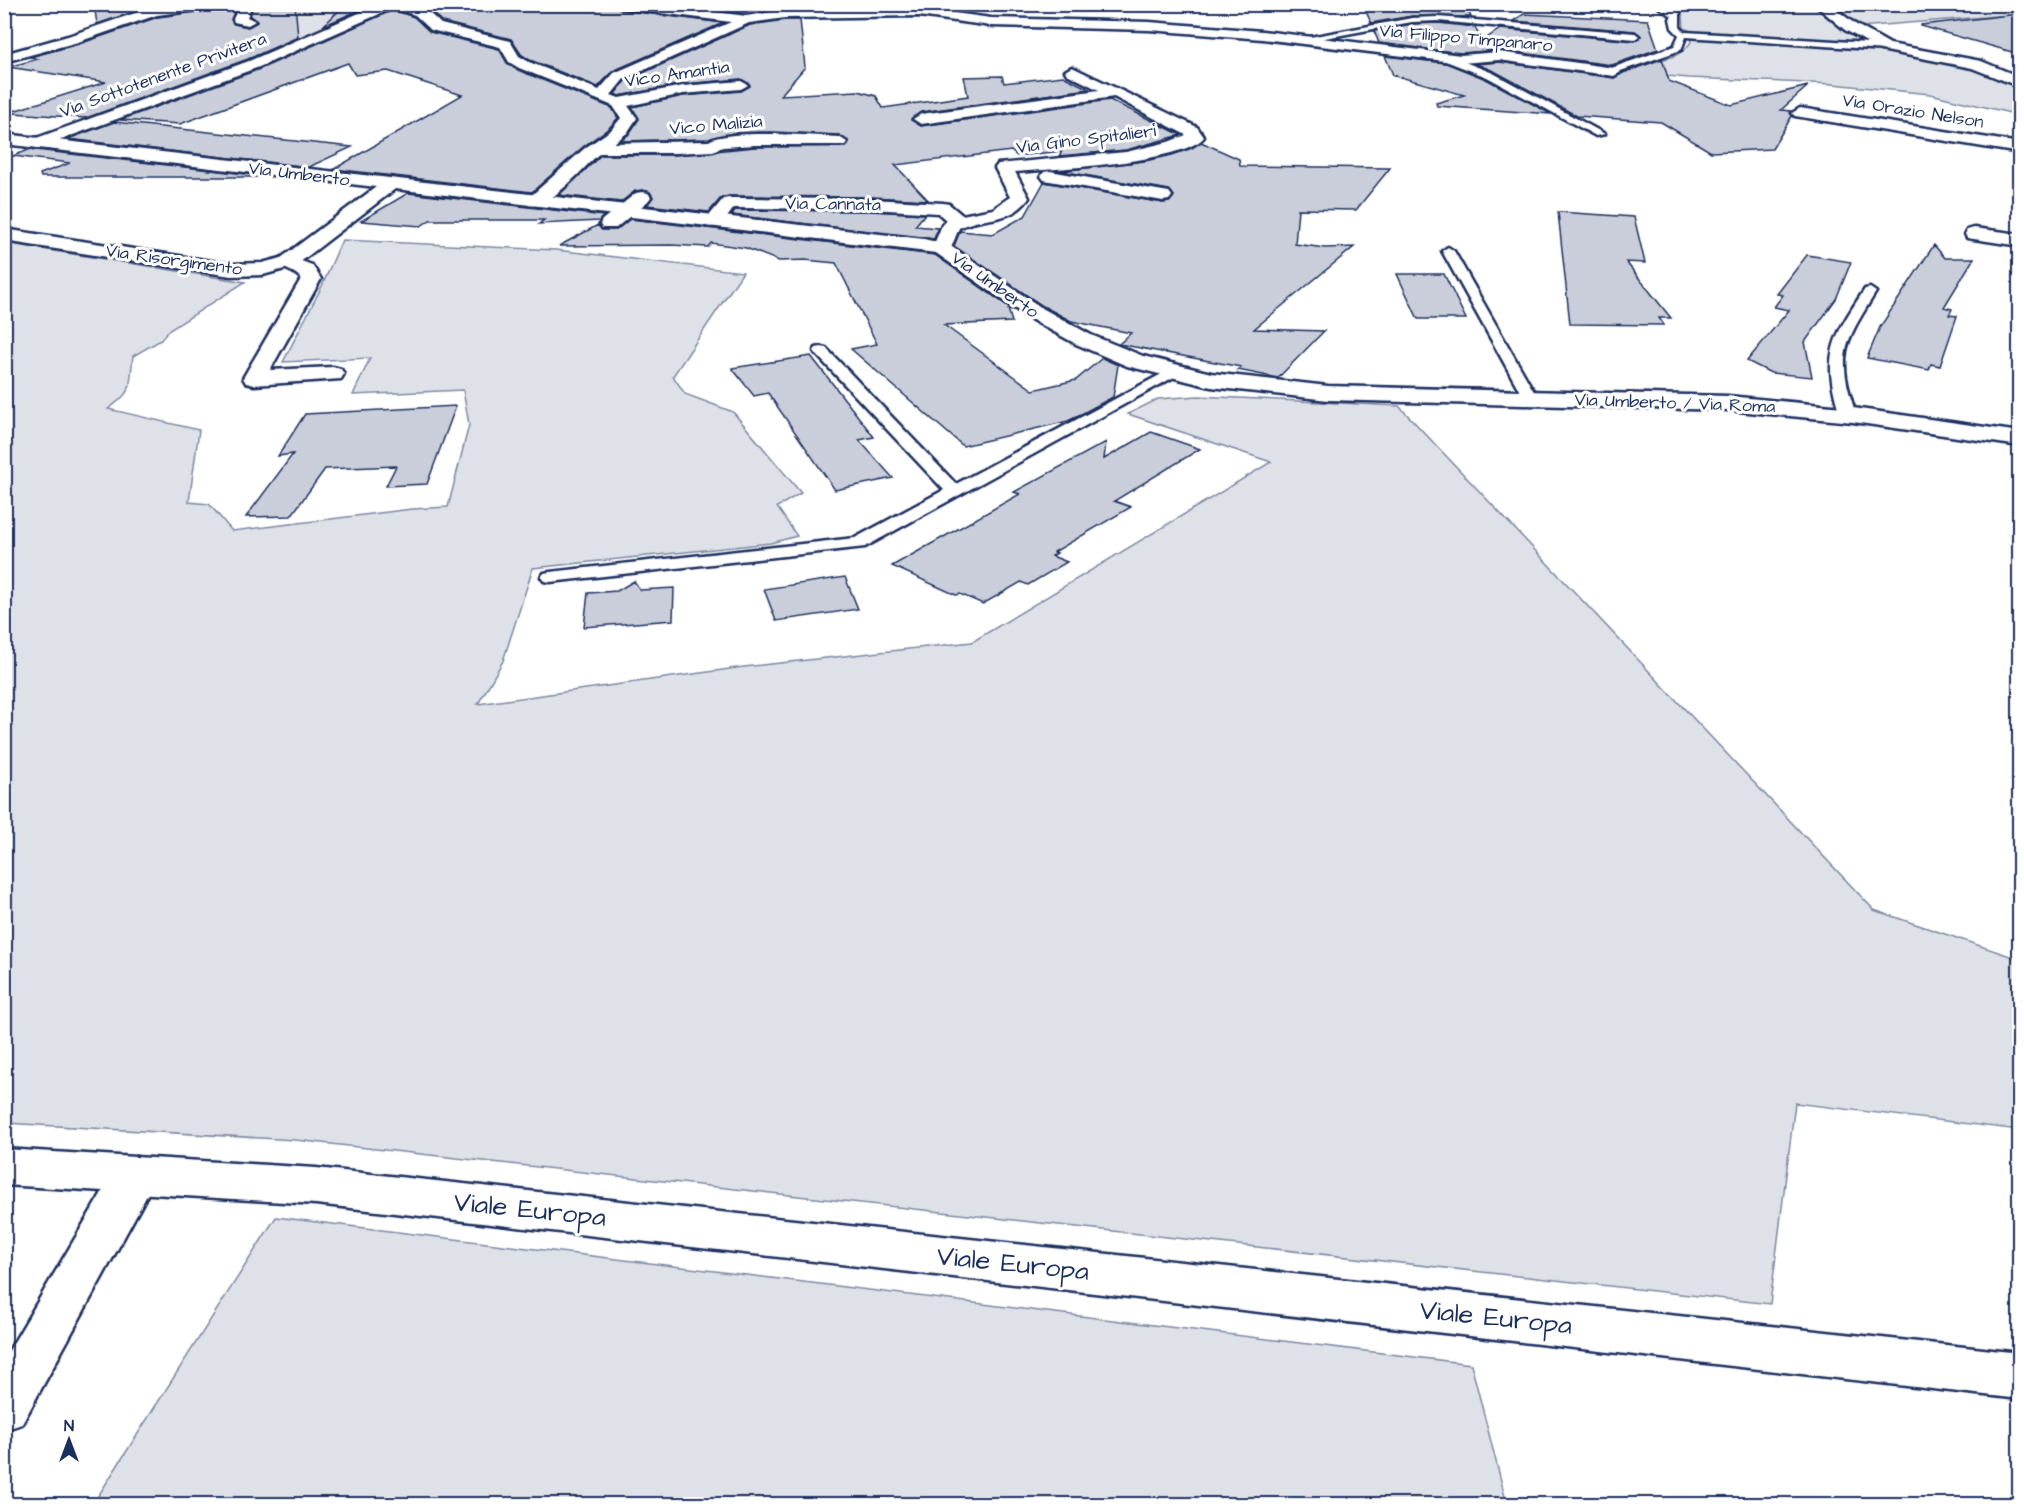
<svg xmlns="http://www.w3.org/2000/svg" width="2024" height="1509" viewBox="0 0 2024 1509" font-family="'Architects Daughter',sans-serif">
<rect width="100%" height="100%" fill="#fff"/>
<filter id="ink" filterUnits="userSpaceOnUse"><feTurbulence type="fractalNoise" baseFrequency=".0167" numOctaves="2"/><feDisplacementMap in="SourceGraphic" scale="12" xChannelSelector="R" yChannelSelector="G"/><feConvolveMatrix kernelMatrix="1 2 1 2 8 2 1 2 1" color-interpolation-filters="sRGB"/></filter>
<g filter="url(#ink)">
<path fill="#dee1e7" stroke="#7c88a2" stroke-width="1.5" d="M2019,4L2020,14L1859,27L1828,5Z
M237,5H327L336,8L334,14L356,16L282,45L285,39L248,17L249,8Z
M1663,5H1813L1842,26L1874,45L1695,33L1684,28L1683,16Z
M1693,37L1878,47L1985,70L2019,88V115L1930,94L1833,84L1689,78L1622,72C1644,59 1684,64 1693,37Z
M342,240L556,250L743,272L673,376L685,394L733,412L801,493L777,507L797,536L771,543L533,568L503,661L478,704L744,667L972,642L1271,462L1128,414L1158,399L1198,396L1399,406L1874,910L2019,959V1130L1795,1103L1770,1304L295,1140L5,1123V243L245,282L168,331L161,340L133,356C129,385 135,391 108,409L199,430L189,502L209,504L232,531L412,509L448,507L469,425L463,390L353,395L370,358L283,362L322,286Z
M276,1217L1471,1364L1507,1504H93Z"/>
<path fill="#caceda" stroke="#1b2f5e" stroke-width="1.5" d="M94,4H158L97,24Z
M220,4L234,12L231,20L234,24L248,27L257,22L250,16L252,8L247,4H295L298,37L248,59L86,118L13,113V111L106,82L8,67L38,59L30,57L79,44L158,17L212,10Z
M346,4H373L323,26Z
M442,4L614,6L621,10L723,23L613,71L598,87L530,60L521,54L511,39L442,22L427,7Z
M676,4H798V8L746,14Z
M1363,4H1465L1471,17L1412,16L1371,23Z
M393,10L414,17L430,32L499,49L507,63L518,70L612,108L618,118L609,128L584,146L532,192L334,169L462,95L388,71L355,75L348,63L180,124L120,120L260,69Z
M1524,14L1648,20L1658,49L1612,65L1499,50L1461,53L1379,43L1374,31L1412,24L1438,23L1475,27L1482,41L1500,29L1635,41L1641,36L1635,31L1513,21Z
M2019,14V54L1921,26V25Z
M785,20H800L805,67L781,95L858,91L876,96L883,108L968,96L964,77L1002,76L1004,83L1063,76L1089,89L921,112L911,120L921,126L1110,100L1181,135L1126,150L1059,156L1062,151L1017,156L1011,151L895,165L928,200L871,197L729,196L721,198L709,212L647,205L653,197L650,192L642,190L635,191L621,202L559,195L601,155H675L755,147L847,146L849,142L839,135L771,132L733,133L709,139L621,141L629,134L639,119L632,107L683,96L741,91L750,86L741,79L683,84L619,96L615,94L625,81L750,25Z
M1385,56L1446,63L1486,79L1551,114L1437,106L1436,103L1464,95L1393,75Z
M1662,59L1669,81L1731,105L1808,86L1781,110L1791,111L1792,116L1772,149L1711,152L1661,122L1577,116L1494,71L1476,64L1499,62L1614,78L1623,73Z
M114,122L352,147L309,167L68,139Z
M1201,142L1239,159L1240,166L1390,168L1356,210L1298,209L1295,244L1325,248L1354,247L1254,329L1324,331L1278,378L1238,370L1241,367L1119,344L1131,333L1071,321L1043,306L954,246L960,231L993,234L1025,216L1044,182L1163,203L1169,202L1174,196L1169,190L1061,171L1145,161L1172,155L1192,148Z
M31,149L36,150L271,177H41L40,174L70,163L13,156Z
M408,193L528,207L604,216L599,221L539,224L544,220H430L421,226L361,221Z
M735,210L871,211L925,214L915,226L938,228L934,239L732,215Z
M1558,212L1634,217L1645,263L1626,262L1671,318H1659L1664,325L1570,324Z
M630,219L935,255L1013,310L1008,309L1012,322L944,325L1033,390L1076,380L1102,358L1118,365L1113,397L1068,421L963,446L851,349L877,344L836,263L805,260L779,261L746,248L711,243L708,247L671,245L559,246L598,225L602,230H616Z
M1934,245L1945,258H1974L1944,307L1952,309L1949,315L1957,316L1940,366L1931,364L1929,370L1867,358L1880,327Z
M1807,255L1851,262L1836,299L1805,342L1812,377L1771,373L1747,361L1789,310L1774,307L1783,295L1777,294Z
M1397,274H1444L1466,319H1418Z
M811,356L874,437L859,440L893,478L835,490L768,393L754,396L732,368Z
M456,406L427,484L386,486L396,466L325,469L291,516L246,517L293,454L278,456L305,414Z
M1151,432L1200,449L1114,501L1131,507L1054,552L1057,553L1052,556L1067,562L1028,585L1021,582L983,604L960,594L956,595L892,566L1020,494L1014,492L1106,442L1104,459Z
M845,577L858,609L776,621L764,589Z
M634,581L640,590L674,588L673,620L584,627L588,593L617,591Z"/>
<g fill="none" stroke-linecap="round" stroke-linejoin="round">
<g stroke="#1b2f5e" stroke-width="5">
<path id="service" d="M1654,4H1665L1680,13V27L1685,32L1886,44L1890,47L1886,50L1686,37L1681,50L1612,74H1606V70L1674,46L1679,35L1672,28L1670,19L1672,16Z
M1438,17L1635,33L1639,36L1635,39L1438,21L1412,22L1298,43L1294,40L1412,18Z
M1438,54H1444L1493,73L1605,134L1596,136L1487,77L1438,58Z
M1448,247L1454,251L1537,397L1535,400L1530,401L1523,397L1442,251Z
M1870,288L1876,292C1845,342 1835,354 1856,414L1848,419L1840,414C1821,355 1833,337 1865,289Z
M821,347L826,348L956,484L1171,369L1176,368L1183,372L865,547L550,582L544,581L541,577L544,573L550,572L855,538L944,490L816,354L814,351L816,348Z"/>
</g>
<g stroke="#1b2f5e" stroke-width="5">
<path id="minor" d="M177,4H218L212,8L157,15L78,42L4,62V54L68,36L150,8Z
M225,4C234,4 244,2 250,10L247,17L255,21L248,25L234,22L233,19L237,11Z
M380,4H408L425,9L441,24L510,41L519,56L529,62L599,90L614,73L731,22L621,8L615,4H655L746,16L785,10L910,9L920,8L919,4H932V10L991,18L1149,22L1262,31L1461,55L1499,52L1614,68L1621,72L1614,76L1499,60L1461,63L1262,39L1149,30L991,26L919,16L785,18L749,23L624,79L611,95L619,98L683,86L741,81L748,85L741,89L683,94L628,106L637,118L627,133L614,143L709,141C728,129 813,136 839,137L847,142L845,145H755L723,147L713,151L675,153H600C583,167 550,210 528,205L525,201L585,148L611,130L621,118L613,106L519,68L509,62L500,47L431,30L415,15L393,8L259,67L43,146L37,148L29,143L31,140L249,61Z
M1814,4H1829L1855,24L1890,44L1981,61L2020,77V87L1972,68L1881,50L1845,30Z
M1072,67L1197,127L1204,137C1184,163 1050,169 1015,172L1029,198C1010,225 983,215 959,228L949,253H935L932,249L942,225L946,220L938,213L871,209L734,208C726,218 721,229 706,226L704,222L723,199L729,198L871,199L943,203L949,204L962,215L993,209L1010,197L995,168L998,164L1126,152L1168,142L1186,135L1114,97L921,124L913,119L921,114L1099,90L1067,74L1065,71Z
M1800,108L2020,143V153L1795,116L1792,113Z
M1050,171L1163,191L1169,192L1172,196L1169,200L1163,201L1044,180L1041,176L1044,172Z
M642,192L648,193L651,197L648,201L616,228H602L600,224L602,220L636,193Z
M1974,228L2020,234V246L1967,238L1965,234L1967,230Z
M288,256L312,265L321,279L270,370L333,367L341,369L344,374L341,379L254,385L246,383L243,378L301,279C295,270 284,271 278,262L281,258Z
M136,1157L152,1162L158,1175L22,1424L4,1430V1359L120,1162Z"/>
</g>
<g stroke="#1b2f5e" stroke-width="5">
<path id="tertiary" d="M4,1149L316,1168L2020,1353V1399L316,1204L4,1185Z"/>
</g>
<g stroke="#1b2f5e" stroke-width="5">
<path id="secondary" d="M4,134L924,239L949,245L1042,308L1091,335L1143,356L1211,373L1328,386L1728,396L1853,408L2020,432V446L1853,422L1728,410L1328,400L1211,387L1127,366L1076,344L1027,317L936,253L395,189L295,266L263,275L231,276L4,241V229L231,264L262,263L281,258L376,187L4,144Z"/>
</g>
<use href="#service" fill="#fff" fill-rule="evenodd"/>
<use href="#minor" fill="#fff" fill-rule="evenodd"/>
<use href="#tertiary" fill="#fff" fill-rule="evenodd"/>
<use href="#secondary" fill="#fff" fill-rule="evenodd"/>
</g>
</g>
<g text-anchor="middle" dominant-baseline="central" stroke-width="6" stroke-linejoin="round" paint-order="stroke">
<g font-size="18" fill="#1b2f5e" stroke="#fff">
<text transform="translate(1466 38) rotate(5)">Via Filippo Timpanaro</text>
<text transform="translate(677 74) rotate(-8)">Vico Amantia</text>
<text transform="translate(163 75) rotate(-20)">Via Sottotenente Privitera</text>
<text transform="translate(1913 111) rotate(9)">Via Orazio Nelson</text>
<text transform="translate(716 125) rotate(-5)">Vico Malizia</text>
<text transform="translate(1086 139) rotate(-7)">Via Gino Spitalieri</text>
<text transform="translate(299 174) rotate(7)">Via Umberto</text>
<text transform="translate(833 204) rotate(1)">Via Cannata</text>
<text transform="translate(174 260) rotate(8)">Via Risorgimento</text>
<text transform="translate(995 285) rotate(35)">Via Umberto</text>
<text transform="translate(1675 403) rotate(2)">Via Umberto / Via Roma</text>
</g>
<g font-size="27" fill="#1b2f5e" stroke="#fff">
<text transform="translate(530 1210) rotate(6)">Viale Europa</text>
<text transform="translate(1013 1264) rotate(6)">Viale Europa</text>
<text transform="translate(1496 1318) rotate(6)">Viale Europa</text>
</g>
</g>
<rect width="2024" height="1509" fill="none" stroke="#fff" stroke-width="24"/>
<rect x="12" y="12" width="2000" height="1485" fill="none" stroke="#1b2f5e" stroke-width="2" filter="url(#ink)"/>
<g transform="translate(69 1440)" stroke="#ffffff" stroke-width="4.5" paint-order="stroke">
<path d="M0-4.5L10 22L0 15L-10 22Z" fill="#1b2f5e"/>
<text y="-9" font-size="16" font-weight="bold" text-anchor="middle" fill="#1b2f5e">N</text>
</g>
</svg>
